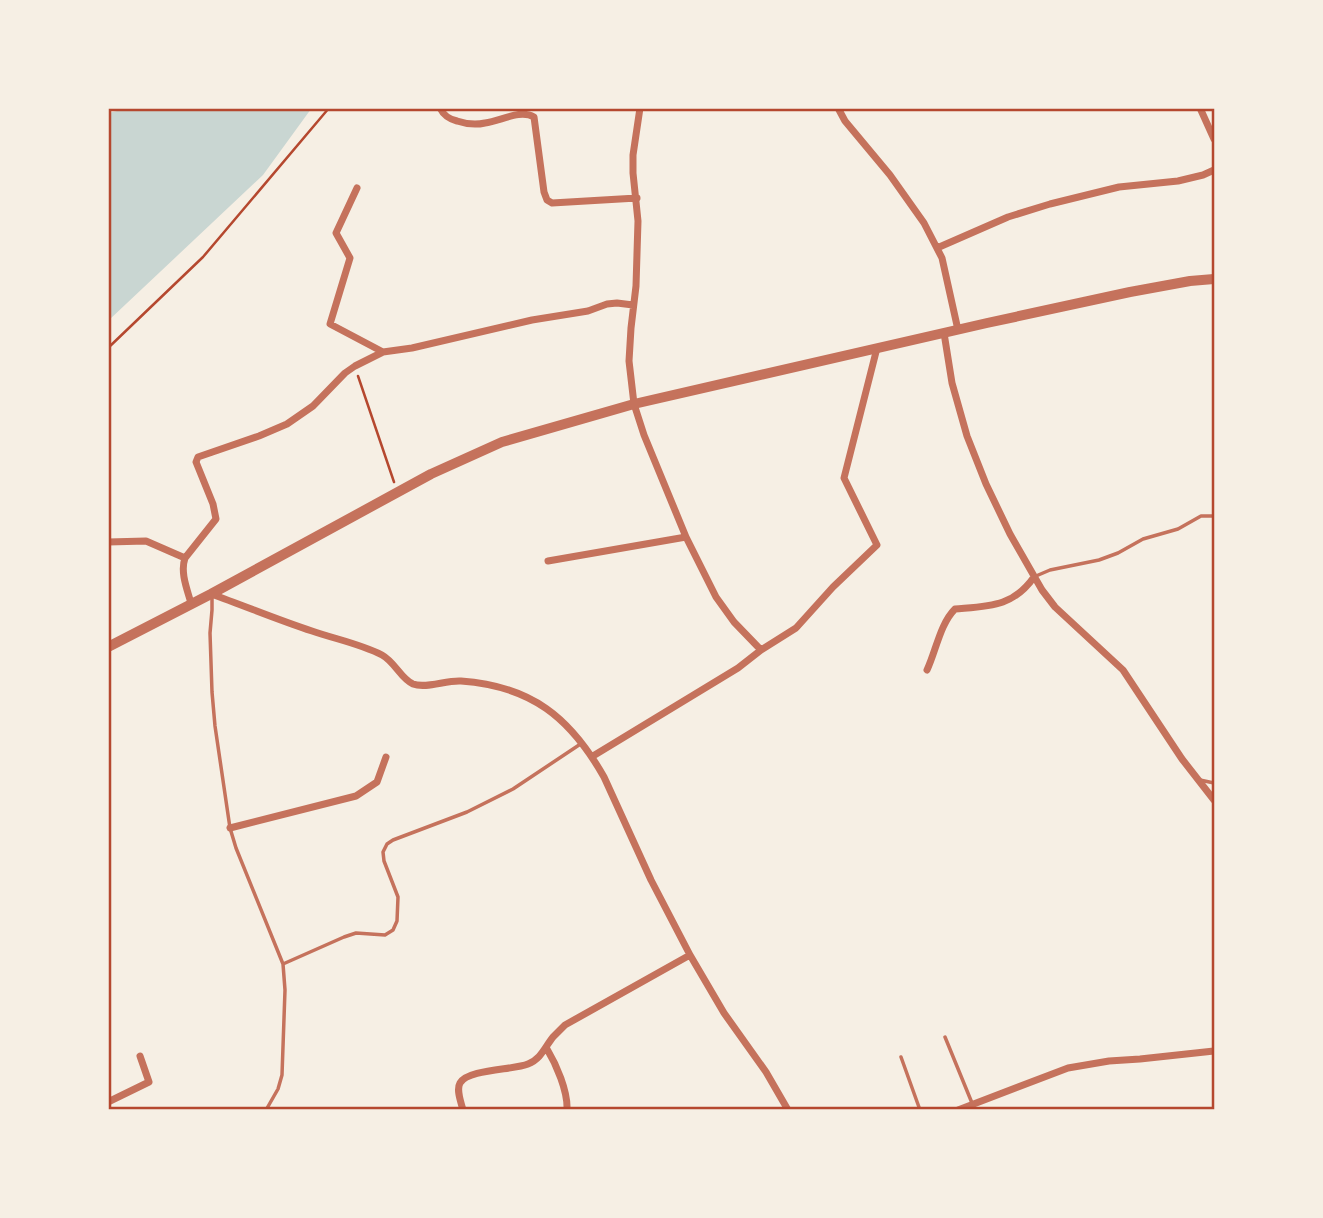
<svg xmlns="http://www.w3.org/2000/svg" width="1323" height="1218" viewBox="0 0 1323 1218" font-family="'Exo 2',sans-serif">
<rect width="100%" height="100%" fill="#f6efe4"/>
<path fill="#c9d6d2" d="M116,109H311L263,175L109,320L108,113L117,111Z"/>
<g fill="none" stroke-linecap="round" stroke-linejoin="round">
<path stroke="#b5482f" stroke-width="2.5" d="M108,348L203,257L329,108
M358,376L394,482"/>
<path stroke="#c5725c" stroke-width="3.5" d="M1036,576L1050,570L1099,560L1118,553L1143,539L1178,529L1201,516H1214
M212,595V610L210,633L212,692L215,726L230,828L236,848L283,964L285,990L282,1075L278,1089L266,1110
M1200,780L1214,783
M283,964L344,937L356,933L385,935L393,930L397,921L398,897L384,861L383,852L387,844L393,840L467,812L513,789L582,743
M945,1037L972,1103
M901,1057L920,1110"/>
<path stroke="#c5725c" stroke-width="7" d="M440,108C444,116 449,119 457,121C466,124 476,125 485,123C501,121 520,109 534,117L544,192L547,200L552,203L637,198
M640,108L633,155V173L638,221L636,286L631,328L629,361L634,404L644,435L686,537L716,597L734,622L761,650
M838,108L845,121L890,175L924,223L942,258L958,330
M1200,108L1214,139
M357,188L336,233L350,258L330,324L383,352
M937,248L1008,217L1050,204L1119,187L1178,181L1203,175L1214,170
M944,333L952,383L967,436L986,484L1010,534L1042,590L1055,607L1123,670L1182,759L1214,800
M108,542L146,541L185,558
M548,561L686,537
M211,594C245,606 278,620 312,631C335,639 361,644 382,655C395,662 401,679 413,684C426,689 446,680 461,681C531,686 570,717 604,777L651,880L690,955L724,1013L766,1072L788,1110
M191,603C187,589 180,572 185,558L216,519L213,504L196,462L198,457L259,436L287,424L313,406L345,373L355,366L383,352L412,348L532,320L588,311L607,304L617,303L633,305
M927,670C936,651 940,624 955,609C989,606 1013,607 1034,577
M593,756L738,668L761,650L796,628L833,587L877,545L844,478L877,348
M230,828L356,796L377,782L386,757
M547,1049C556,1064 568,1091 567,1110
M108,1102L149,1082L140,1056
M463,1110C461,1102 456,1090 460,1083C468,1069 514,1070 528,1064C541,1059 545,1047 553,1037C557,1033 561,1029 565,1025L690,955
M958,1110L1068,1068L1109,1061L1140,1059L1214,1051"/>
<path stroke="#c5725c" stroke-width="10" d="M108,647L211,594L431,474L502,442L634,404L987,323L1130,292L1190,281L1214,279"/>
</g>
<rect width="1323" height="1218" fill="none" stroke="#f6efe4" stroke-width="220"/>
<rect x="110" y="110" width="1103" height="998" fill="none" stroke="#b5482f" stroke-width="2.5"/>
</svg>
